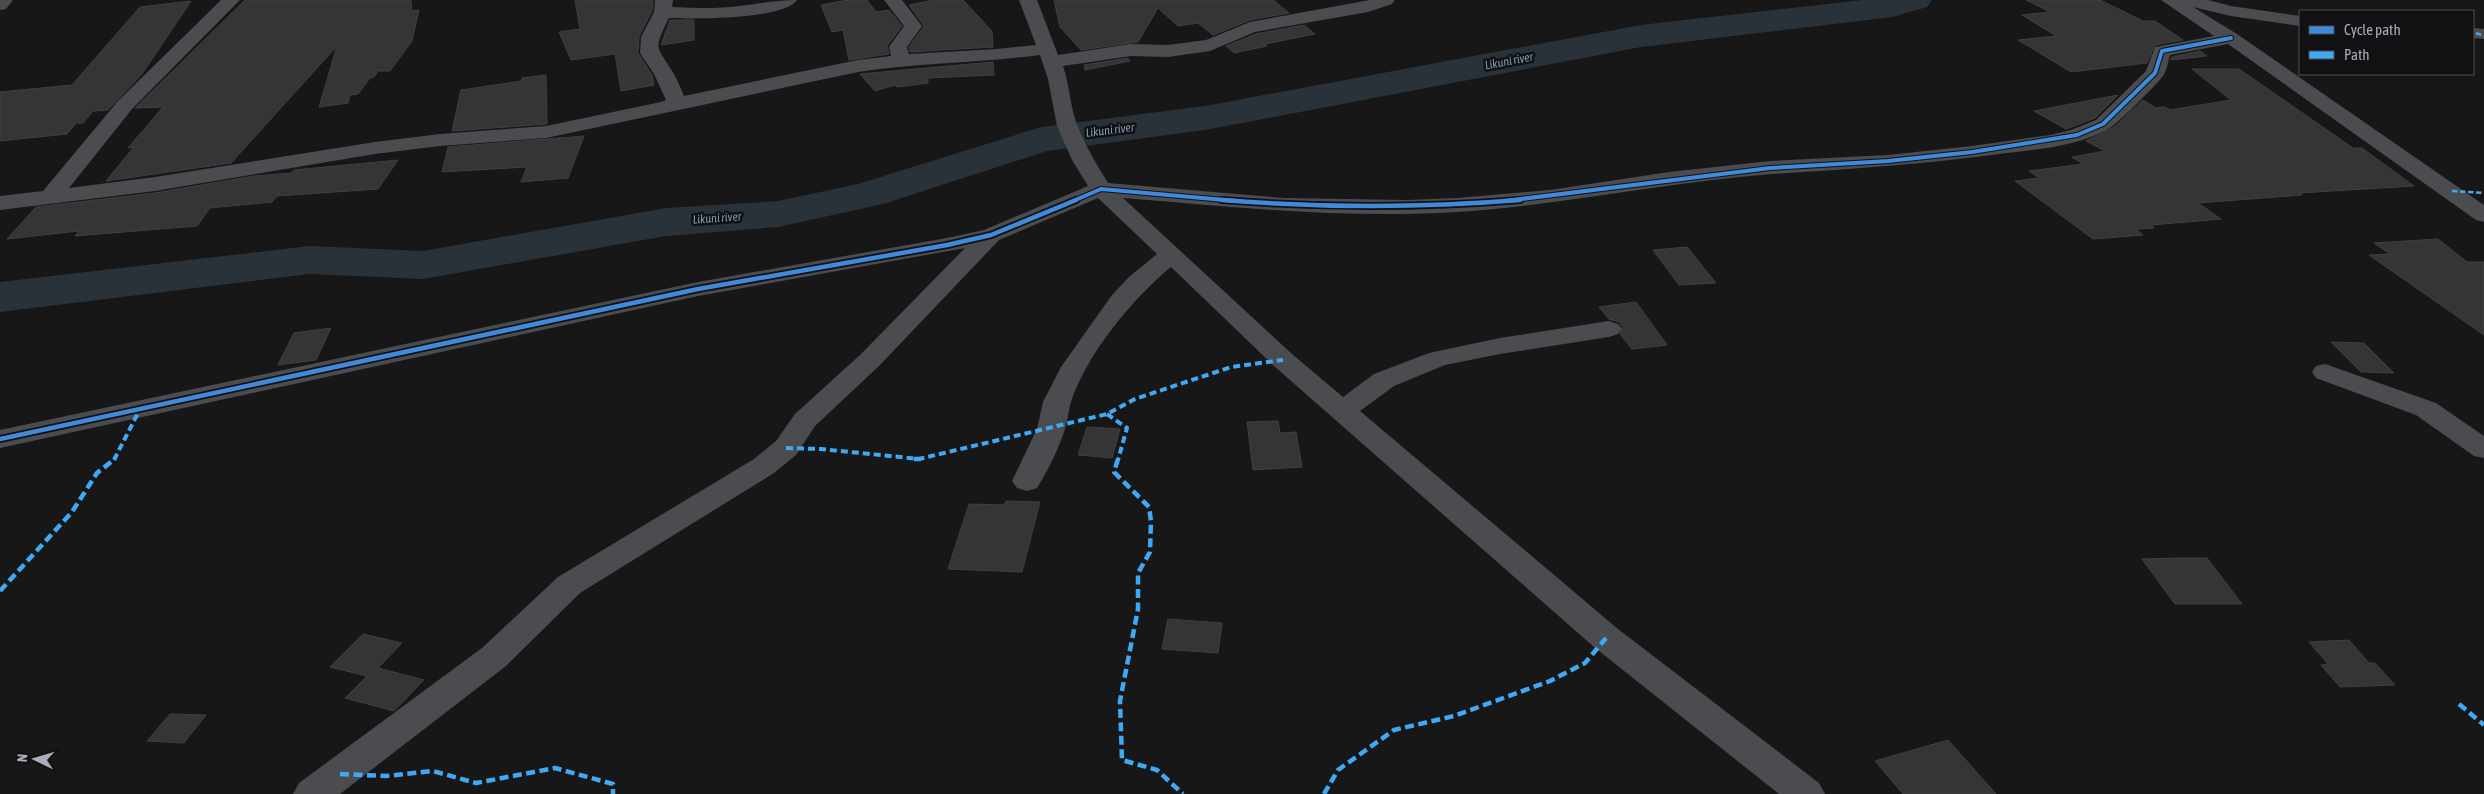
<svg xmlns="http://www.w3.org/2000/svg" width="2484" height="794" viewBox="0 0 2484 794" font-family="'Asap Condensed',sans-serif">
<rect width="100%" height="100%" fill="#171717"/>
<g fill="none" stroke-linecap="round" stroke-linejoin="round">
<path fill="#2a3239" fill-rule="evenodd" d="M1863,0H1932L1927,7L1892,17L1641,47L1205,130L1047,151L883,204L778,227L666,236L423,279L310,274L0,312V282L310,246L423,251L666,208L778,201L858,184L1041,127L1205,106L1641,25Z"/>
</g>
<path fill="#353536" stroke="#3f4043" d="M245,0H411L412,11L419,10L412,41L390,71H378L374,77L370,78L358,94L350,95L348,103L319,107L337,46L231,163L106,181L134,147L128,148L163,107L135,108Z
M575,0H653L652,11L639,36L638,53L652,75L654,85L621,91L615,54L571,60L559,32L580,29Z
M848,0H867L876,12L889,10L902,26L887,46L889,54L849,60L843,30L832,32L821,5Z
M934,0H963L992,31L993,47L910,52L909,47L924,26L909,5Z
M1054,0H1273L1289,13L1250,20L1213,35L1198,23L1178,26L1158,8L1138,42L1081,50L1060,27Z
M2026,0H2100L2143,21H2155L2183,40L2155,45L2147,63L2071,72L2018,40L2056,36L2022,15L2050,12Z
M191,1L142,74L108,110L93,111L83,123H76L67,134L0,141V92L72,85L140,7Z
M670,20H694V40L661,45Z
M1304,25L1315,34L1265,44L1267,46L1234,53L1226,46L1256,34Z
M2200,51L2207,56L2171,60L2172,57Z
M1128,58L1130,61L1085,70L1084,65Z
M993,62L994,75L928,78V83L897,87L895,85L875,91L860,74Z
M2192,69H2239L2353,148H2362L2414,186L2300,193L2302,195L2198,203L2221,219L2151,225L2154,228L2136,229L2143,235L2093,239L2015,181L2039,178L2029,171L2083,164L2072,157L2105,151L2086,141L2114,127L2143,100L2156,108L2165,107L2170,110L2231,100Z
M546,75L547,124L452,131L461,90L522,81V78Z
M2118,95L2095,118L2066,129L2034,111Z
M584,136L568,178L521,182L527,167L442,172L448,147Z
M398,160L378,189L277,196L280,192L272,202L210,208L197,226L75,236L79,231L7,239L36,207L155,193L254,176L292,173L294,170Z
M2438,239L2467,262H2484V335L2369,255L2390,254L2374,243Z
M1687,247L1716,283L1679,285L1653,250Z
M1636,302L1667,345L1632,349L1620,334L1623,328L1619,322L1609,319L1599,307Z
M331,328L316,360L278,365L294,333Z
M2331,342L2364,343L2394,373L2361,372Z
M1278,421L1280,433L1296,432L1302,467L1253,470L1247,422Z
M1087,427L1120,429L1112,458L1078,455Z
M1006,501L1040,502L1022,572L948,569L969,504L1004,505Z
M2179,558H2207L2242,604H2175L2142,559Z
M1168,619L1222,623L1218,653L1162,649Z
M363,634L402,643L378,668L424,680L394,711L345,698L367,676L330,667Z
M2349,640L2369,663H2375L2395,685L2340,687L2321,665L2328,664L2309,642Z
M170,714L206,715L184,743L147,741Z
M1948,740L1996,794H1903L1875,761Z"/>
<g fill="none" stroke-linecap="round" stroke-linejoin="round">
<path fill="#4b4c50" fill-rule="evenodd" d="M0,0H13L6,9L0,10Z
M221,0H240L132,109L69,188L155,177L375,142L440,134L546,126L661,102L666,100L654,74L640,53L641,37L654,12L655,0H673L672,7C694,8 717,9 739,6C759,4 775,0 797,0C783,20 693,19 669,18C652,52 657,45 674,74C678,81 681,89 684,96L858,60L891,56L889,47L904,26L884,0H902L922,26L907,47L909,54L997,49L1036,45L1019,0H1037L1058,55L1131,44L1168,45L1206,40L1250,22L1370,0H1395L1392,4L1368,12L1255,32L1210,51L1168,57L1131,56L1063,66C1070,86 1070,108 1078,127C1086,147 1097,165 1108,183L1283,198L1408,200L1457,198L1550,190L1669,172L1770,161L1888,155L1972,146L2050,135L2071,130L2096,120L2146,71L2155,47L2214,36L2161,0H2208L2231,6L2300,16V26L2231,16L2193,7L2237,34L2484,205V222L2476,220L2228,44L2170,55C2168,62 2167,70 2163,76C2155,86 2119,123 2108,129C2078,146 2041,149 2007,153C1929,164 1851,169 1773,174C1667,182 1563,205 1457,212C1346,219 1234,207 1123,198L1292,354L1343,397L1374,374L1429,353L1500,338L1609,321L1618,324L1622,329L1618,334L1609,337L1500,354L1445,365L1394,386L1360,411L1618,629L1819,783L1825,794H1779L1594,647L1274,366L1171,267C1133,298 1086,355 1071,402C1068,411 1068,420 1065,429C1059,448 1048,471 1037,488L1027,491L1017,488L1012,481L1037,429L1043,402L1061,367L1112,295L1129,277L1157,254L1098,198L999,240L879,366L815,426L796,455L774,473L580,593L506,666L340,794H293L299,783L482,648L558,577L754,459L776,441L795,414L861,354L965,248L698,296L0,448V430L698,282L947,238L984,230L1088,186L1072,160L1057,126L1048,79L1040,55C979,63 918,63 858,72L546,138L440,146L375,154L155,191L0,210V196L43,191L118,101Z
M2473,28L2484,29V39L2473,38Z
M2325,364L2436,403L2484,436V458L2474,456L2416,415L2316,378L2312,372L2316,366Z"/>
<path stroke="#3fa9f5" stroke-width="2.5" stroke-dasharray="5.5 2.5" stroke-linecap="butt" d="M2476,33L2484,36
M2452,191L2484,193"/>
<path stroke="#3fa9f5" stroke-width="4" stroke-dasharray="7 4" stroke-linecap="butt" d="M1107,414L1127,428L1118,460
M786,448L821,449L919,459L1107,414L1135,399L1231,367L1283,360
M114,460L140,409"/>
<path stroke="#3fa9f5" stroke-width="4.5" stroke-dasharray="9 4.5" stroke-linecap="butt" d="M914,459H921
M1118,459L1114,472L1149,507L1151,521L1150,552L1138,573V609L1120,701L1122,760L1157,770L1183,794
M0,591L72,512L97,473L115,459
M2459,704L2484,725
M340,774L386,776L433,771L476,783L555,768L613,784V794
M1324,794L1338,770L1394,730L1454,716L1550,681L1585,663L1606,638"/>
<g stroke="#111113" stroke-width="6">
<path id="cycleway-far1" d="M1073,201L1101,189L1236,201
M1505,201L1770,168L1888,161L1972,152L2077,135L2103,124L2155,73L2162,51L2231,38"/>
</g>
<g stroke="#111113" stroke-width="8">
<path id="cycleway" d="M1222,200C1321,208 1420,208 1520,200
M0,439L698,289L947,245L991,235L1076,200"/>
</g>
<use href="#cycleway-far1" stroke="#408adc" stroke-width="4"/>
<use href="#cycleway" stroke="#408adc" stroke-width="4.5"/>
</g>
<g text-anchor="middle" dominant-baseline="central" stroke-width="5" stroke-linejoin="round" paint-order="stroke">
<g font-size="12" font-style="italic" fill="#7f9bb3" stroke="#111113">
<text transform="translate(1509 61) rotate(-11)">Likuni river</text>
<text transform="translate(1110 130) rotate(-7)">Likuni river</text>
<text transform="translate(717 218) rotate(-4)">Likuni river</text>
</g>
</g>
<rect x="2299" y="10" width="175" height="65" fill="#111113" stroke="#4d4f55"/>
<rect x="2309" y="26" width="25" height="8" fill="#408adc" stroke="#4d4f55"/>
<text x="2344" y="35" font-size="15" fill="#a8adb8">Cycle path</text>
<rect x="2309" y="51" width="25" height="8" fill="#3fa9f5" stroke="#4d4f55"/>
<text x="2344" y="60" font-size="15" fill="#a8adb8">Path</text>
<g transform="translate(35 759) rotate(275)" stroke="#111113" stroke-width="4" paint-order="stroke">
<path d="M0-4L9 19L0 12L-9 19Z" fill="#a8adb8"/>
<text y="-8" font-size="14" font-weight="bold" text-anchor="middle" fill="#a8adb8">N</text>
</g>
</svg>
